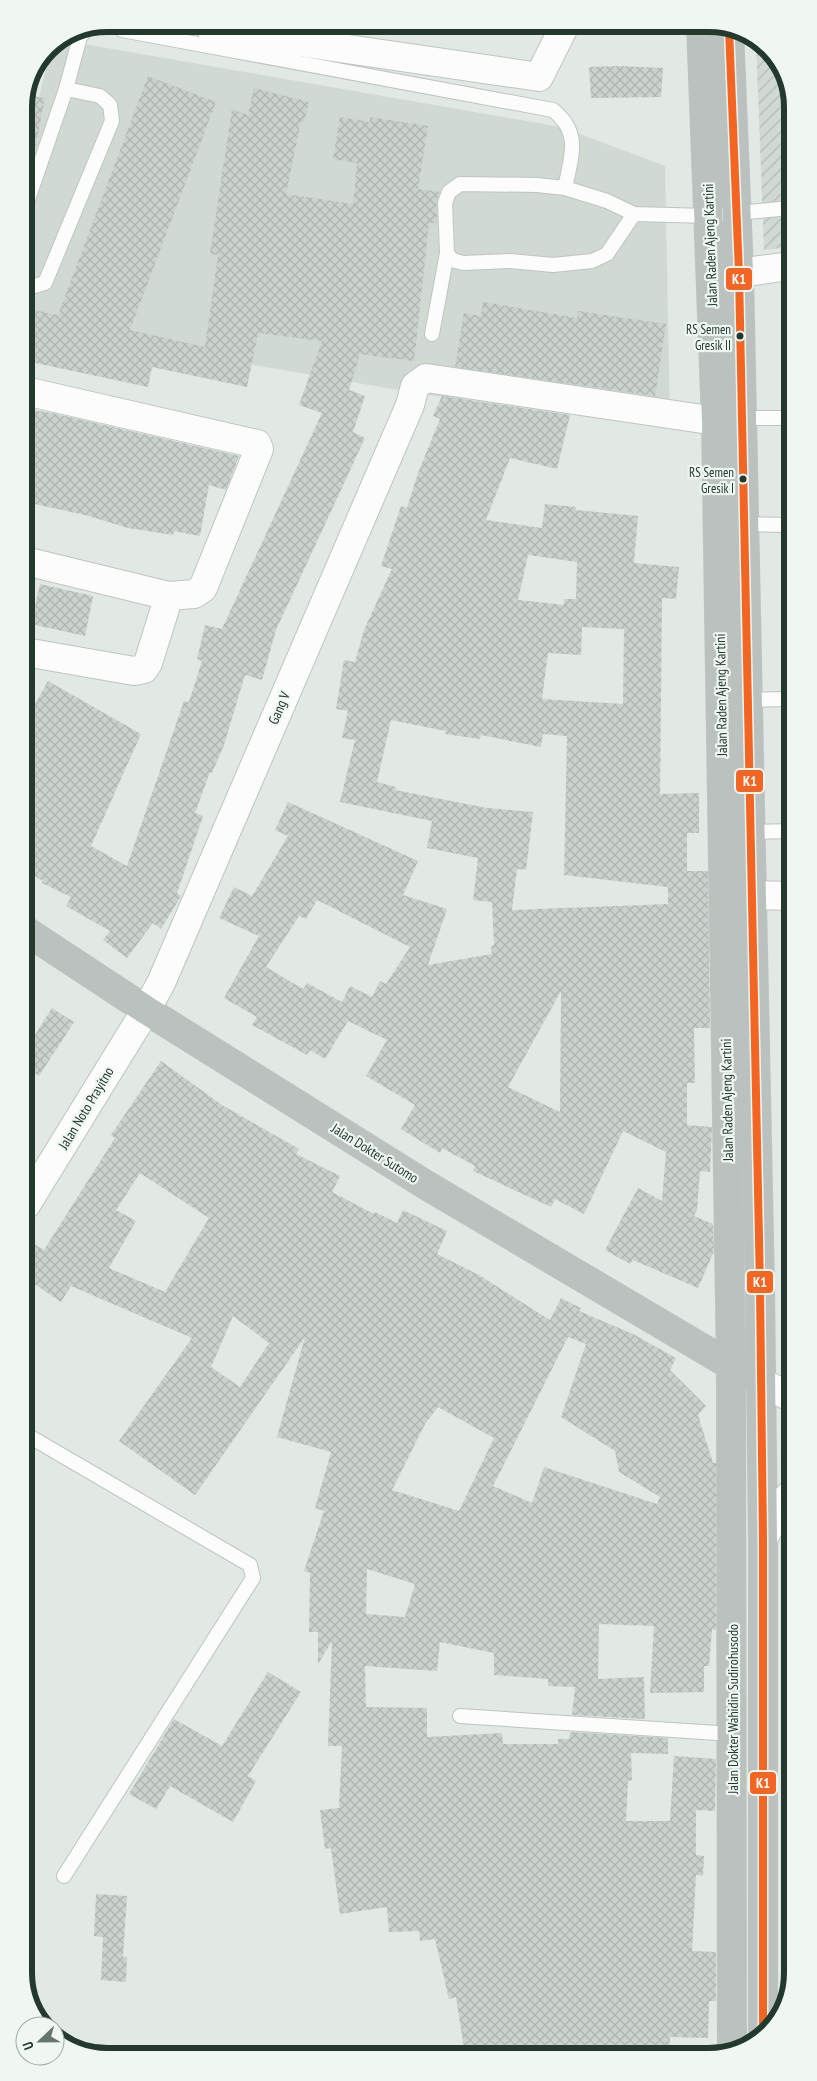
<svg xmlns="http://www.w3.org/2000/svg" width="817" height="2081" viewBox="0 0 817 2081" font-family="'PT Sans Narrow',sans-serif">
<defs>
<pattern id="industrial-furrows" width="10" height="10" patternUnits="userSpaceOnUse" patternTransform="scale(1.25)"><rect width="10" height="10" fill="#d1d9d3"/><path d="M-1 1l2-2M0 10L10 0M9 11l2-2" fill="none" stroke="#b3bbb5"/></pattern>
<pattern id="building-cross-hatch" width="8" height="8" patternUnits="userSpaceOnUse" patternTransform="scale(1.25)"><rect width="8" height="8" fill="#cbd1cd"/><path d="M0 0l8 8M0 8l8-8" fill="none" stroke="#aeb4b0"/></pattern>
</defs>
<rect width="100%" height="100%" fill="#e2e8e4"/>
<path fill="#d1d9d3" d="M61,40L561,127L665,166L670,420L427,395L237,362L24,318V155L52,46Z"/>
<path fill="url(#industrial-furrows)" d="M756,40L761,41L789,81V247L764,250Z"/>
<path fill="url(#building-cross-hatch)" fill-rule="evenodd" d="M618,66L663,68L661,97L591,98L589,67Z
M148,76L216,102L130,330L205,347L218,255L210,254L232,109L248,115L254,88L309,102L304,122L301,121L286,194L353,204L357,163L333,159L340,117L370,122V117L428,126L418,189L440,192L436,203L437,223H429L414,361L360,354L349,390L365,396L353,432L365,438L276,630L262,680L245,675L224,745L212,773L210,772L195,813L203,816L177,893L181,896L161,929L153,923L127,958L103,940L110,931L66,906L71,897L42,883L43,881L26,871L25,722L48,681L141,734L91,846L127,866L184,701L189,702L202,661L197,659L205,625L222,629L322,413L299,405L322,341L258,333L247,387L152,367L148,387L26,361L30,341L24,340V308L58,315Z
M27,95L45,98L33,159L24,158V102Z
M483,302L577,318L578,311L666,324L655,396L455,367L464,313L481,316Z
M442,396L570,415L557,469L510,458L486,520L542,528L545,504L576,507V510L638,516L634,563L679,567L676,599L662,598L660,794L699,793V833H687V871H708L710,1028H694L695,1083H687V1125L712,1127L710,1172L700,1171L697,1210L694,1216L713,1224L714,1251L698,1288L633,1260L630,1264L605,1250L638,1188L662,1201L666,1152L623,1131L584,1214L555,1199L551,1207L473,1171L475,1166L442,1148L440,1153L401,1129L415,1105L366,1076L387,1040L348,1021L325,1059L310,1050L307,1055L252,1025L257,1017L224,998L259,936L219,918L234,887L252,896L288,836L275,830L288,802L418,861L403,895L447,909L428,965L492,954L491,946L494,945L492,902L473,900L478,858L427,848L432,821L340,802L355,740L342,738L348,711L336,709L344,660L355,662L364,630L392,569L381,566L401,506L407,508L418,473L440,419L433,416ZM528,555L577,562L576,599H564V605L518,600ZM582,627L624,629L623,704L542,699L548,653L581,655ZM391,720L446,731L445,734L480,739L481,735L541,747L543,734L567,736L564,875L668,887V904L512,910L517,869L526,870L533,812L487,808L395,790L396,787L377,782ZM317,900L410,947L386,984L380,981L372,997L350,986L342,1002L307,983L303,989L266,967L299,916L306,919ZM561,991L560,1112L508,1087Z
M25,409L52,413L239,456L226,490L209,485L200,536L174,531L173,535L128,528L85,515L25,502Z
M40,584L93,596L85,636L31,624Z
M52,1008L74,1022L39,1076L26,1067V1049Z
M161,1061L222,1105L299,1149L296,1154L340,1176L332,1192L374,1214L375,1212L397,1223L403,1210L447,1231L437,1254L479,1275L550,1320L561,1298L581,1308L579,1311L633,1334L676,1358L670,1370L706,1406L698,1415L713,1463H716V1630L712,1629L709,1666H704V1692L650,1693L654,1626L599,1624L598,1679L644,1677L645,1719L572,1715L575,1687L548,1686V1679L494,1675V1653L440,1642L437,1671L365,1666L366,1707L427,1708V1737L502,1733L503,1744H558V1739H569L570,1732L668,1738V1754L631,1753L632,1780L628,1781L626,1821H670L674,1756L716,1759L715,1811L696,1810V1855L704,1856L703,1876L696,1875L692,1951L716,1952V2001H709L708,2038L670,2037L669,2053L465,2055L456,1997L449,1999L435,1939L420,1941L419,1931L389,1932L387,1907L340,1914L331,1848L325,1849L320,1810L339,1808L342,1746H328L332,1641L318,1664V1632H309L310,1573L304,1571L324,1511L315,1508L331,1452L277,1437L305,1337L195,1495L119,1441L192,1338L71,1286L61,1302L27,1279L26,1239L44,1250L115,1138L111,1135ZM140,1173L209,1218L165,1292L109,1268L136,1221L116,1210ZM233,1316L269,1343L240,1387L211,1367ZM568,1337L586,1344L561,1417L615,1451L619,1472L660,1497L657,1504L544,1467L532,1503L493,1486ZM438,1407L494,1438L459,1511L392,1490L425,1424ZM367,1569L415,1584L405,1617L366,1614Z
M268,1672L301,1692L248,1776L256,1781L233,1822L170,1786L156,1809L129,1794L174,1719L222,1746Z
M96,1894L127,1896L123,1957H127L126,1982L101,1980L103,1937L94,1936Z"/>
<g fill="none" stroke-linecap="round" stroke-linejoin="round">
<g stroke="#bfc4c1" stroke-width="16">
<path id="lane" d="M122,30L553,110C582,133 571,157 565,188
M24,211L66,89L80,37L86,30
M447,253L445,203L449,192L460,184L537,185L565,188L607,201L634,214L708,216L789,208
M24,286L27,288L45,283L112,121L110,105L100,96L66,89
M432,334L447,253L452,260L463,263L510,261L553,265L592,261L607,254L634,214
M742,418H790
M744,524L790,525
M744,700L790,699
M746,832L791,831
M27,1435L250,1565L253,1578L64,1876
M460,1716L733,1734"/>
</g>
<g stroke="#bfc4c1" stroke-width="30">
<path id="street" d="M211,29L539,77L565,25
M739,273L789,266
M25,391L257,444L259,449L203,588L194,594L169,596L148,663L144,669L134,671L25,652
M25,561L169,596
M752,895L791,896
M146,1010L161,983L410,405L415,386L426,378L716,421"/>
</g>
<g stroke="#bdc4bf" stroke-width="30">
<path id="secondary" d="M26,1205L146,1010
M761,1382L792,1398
M763,1539L784,1501L792,1493"/>
</g>
<g stroke="#bcc4c0" stroke-width="30">
<path id="highway" d="M701,24L716,421L731,1366L732,2053
M729,29L739,273L760,1287L763,1539V2034
M26,931L146,1010L426,1185L744,1373"/>
</g>
<use href="#lane" stroke="#fbfcfb" stroke-width="14"/>
<use href="#street" stroke="#fbfcfb" stroke-width="28"/>
<use href="#secondary" stroke="#fbfcfb" stroke-width="28"/>
<use href="#highway" stroke="#bac1be" stroke-width="28"/>
<g stroke="#f0f7f2" stroke-width="11">
<path id="bus-1" d="M729,29L739,273L760,1287L763,1539V2034"/>
</g>
<use href="#bus-1" stroke="#f26522" stroke-width="8"/>
</g>
<g fill="#22392d" stroke="#f0f7f2" stroke-width="2">
<circle cx="740" cy="336" r="4.5"/>
<circle cx="743" cy="479" r="4.5"/>
</g>
<g text-anchor="middle" dominant-baseline="central" stroke-width="4.5" stroke-linejoin="round" paint-order="stroke">
<g font-size="13" fill="#22392d" stroke="#f0f7f2" text-anchor="end">
<text x="731" y="329">RS Semen<tspan x="731" dy="16">Gresik II</tspan></text>
<text x="734" y="472">RS Semen<tspan x="734" dy="16">Gresik I</tspan></text>
</g>
<g font-size="14" fill="#22392d" stroke="#f0f7f2">
<text transform="translate(710 245) rotate(-92)">Jalan Raden Ajeng Kartini</text>
<text transform="translate(721 695) rotate(-91)">Jalan Raden Ajeng Kartini</text>
<text transform="translate(279 708) rotate(-67)">Gang V</text>
<text transform="translate(727 1100) rotate(-91)">Jalan Raden Ajeng Kartini</text>
<text transform="translate(86 1108) rotate(-59)">Jalan Noto Prayitno</text>
<text transform="translate(375 1153) rotate(32)">Jalan Dokter Sutomo</text>
<text transform="translate(733 1709) rotate(-90)">Jalan Dokter Wahidin Sudirohusodo</text>
</g>
</g>
<path d="M0 0H817V2081H0ZM107 32H709A75 75 0 0 1 784 107V1973A75 75 0 0 1 709 2048H107A75 75 0 0 1 32 1973V107A75 75 0 0 1 107 32Z" fill="#f0f7f2" fill-rule="evenodd"/>
<path fill="none" stroke="#22392d" stroke-width="6" d="M107 32H709A75 75 0 0 1 784 107V1973A75 75 0 0 1 709 2048H107A75 75 0 0 1 32 1973V107A75 75 0 0 1 107 32Z"/>
<g stroke="#f0f7f2" stroke-width="2">
<rect x="725" y="267" width="28" height="24" rx="5" fill="#f26522"/>
<rect x="735" y="769" width="29" height="24" rx="5" fill="#f26522"/>
<rect x="746" y="1270" width="28" height="24" rx="5" fill="#f26522"/>
<rect x="749" y="1771" width="28" height="24" rx="5" fill="#f26522"/>
</g>
<g font-size="14" text-anchor="middle" font-weight="bold" fill="#fff">
<text x="739" y="284">K1</text>
<text x="750" y="786">K1</text>
<text x="760" y="1287">K1</text>
<text x="763" y="1788">K1</text>
</g>
<g transform="translate(40 2041) rotate(248)"><circle r="24" fill="#f0f7f2" stroke="#9eaba3"/>
<path d="M0-4L9 19L0 12L-9 19Z" fill="#65766d"/>
<text y="-8" font-size="14" font-weight="bold" text-anchor="middle" fill="#22392d">U</text>
</g>
</svg>
